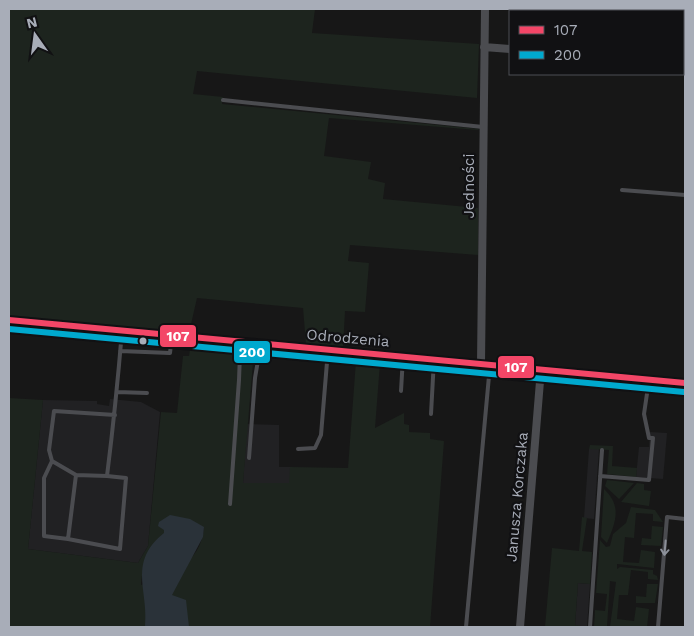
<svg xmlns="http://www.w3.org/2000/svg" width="694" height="636" viewBox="0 0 694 636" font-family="'Work Sans',sans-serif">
<rect width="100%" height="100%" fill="#171717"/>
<path fill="#212123" d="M110,399L141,402L160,412L148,546L138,563L28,549L43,400L97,401V404L109,406Z
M247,424L279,425V467H290V483H243Z
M650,432L667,433L663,479L636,477L639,447H649Z
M589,449H599L594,519L584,518Z
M578,583L590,584L587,627L575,626Z"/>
<path fill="#1d241e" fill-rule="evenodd" d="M9,9H315L312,33L479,44L477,98L197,71L193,94L223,97L222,104L479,129L478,130L329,118L324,156L371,162L368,179L385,183L383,199L478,208V255L350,245L348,261L369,263L365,312L345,311L343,347L306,344L303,308L197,298L189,333L9,316Z
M191,344L254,350L243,483H289L290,467L348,468L356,361L380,363L375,428L404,413V424L409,425V432L430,433V439L444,441L430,627H9V398L43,400L28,549L138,563L148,546L161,412L177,413L183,356H189ZM204,527C201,565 170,572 141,585C143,564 147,547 164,534V530Z
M590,445L613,446L612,466L637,468L636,477L607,474L609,450L589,449Z
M607,480L634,483L619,499L605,486Z
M637,483L644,484V490L651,491L649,506L621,502Z
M604,489C622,506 616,521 607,543L601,537Z
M631,507L655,510L663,522L653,521V514L636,513L634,538L625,537L623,562L639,563L641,550L655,552L654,568L617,564V569L620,567L653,570V574L657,576L658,580L648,579V572L631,570L628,595H619L617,619L634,621L636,607L649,609L647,627H610L616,582L610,581L607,627H594L595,610L605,611L607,594L596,593L600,540L606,547L610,546L613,534L626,523Z
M582,517L587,518L582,551L592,552L590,584L578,583L575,625L587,627H545L552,548L579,551Z
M652,526L663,527L661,546L641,545L642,538L651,539Z
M647,584H658L655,603H636V596L646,597Z"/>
<path fill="#2a3239" d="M170,515L190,519L204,527L203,537L172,595L186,600L189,627H145C149,589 127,563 164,533V530L158,526L159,522Z"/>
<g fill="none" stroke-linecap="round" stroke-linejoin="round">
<path stroke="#4b4c50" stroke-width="4" d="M223,100L483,127
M622,190L685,195
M120,351L170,353L172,336
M401,391L403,357
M117,392L147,393
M431,414L434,359
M115,415L54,411L49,450L52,461L76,475L68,539L120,549L126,478L107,476C113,428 118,379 122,331
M298,449L315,448L321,435L328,350
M249,458L255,378L261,343
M52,461L44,478V536L68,539
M76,475L107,476
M600,476L649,480L653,438H649L644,414L649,380
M230,504L239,380L240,354L236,341
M466,627L490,365
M590,627L602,450
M658,627L667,517L685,519"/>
<path stroke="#4b4c50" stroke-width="8" d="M484,47L510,49
M683,66L685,67
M9,320L685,383
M481,364L485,9
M520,627L541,369"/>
<g stroke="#111113" stroke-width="10">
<path id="bus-1" d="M9,320L685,383"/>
</g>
<g stroke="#111113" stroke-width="10">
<path id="bus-2" d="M9,329L684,392"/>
</g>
<use href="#bus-1" stroke="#f34667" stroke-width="6"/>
<use href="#bus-2" stroke="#00a9ce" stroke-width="6"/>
</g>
<defs><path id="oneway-shaft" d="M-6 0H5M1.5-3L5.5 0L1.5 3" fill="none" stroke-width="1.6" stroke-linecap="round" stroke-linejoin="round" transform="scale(1.25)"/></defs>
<use stroke="#8c9099" href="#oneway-shaft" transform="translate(665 548) rotate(95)"/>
<circle fill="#a8adb8" stroke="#111113" stroke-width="2" cx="143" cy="341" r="4.5"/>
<g text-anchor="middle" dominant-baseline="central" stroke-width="4.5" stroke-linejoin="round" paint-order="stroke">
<g font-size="15" fill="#a8adb8" stroke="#111113">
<text transform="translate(469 186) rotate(-90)">Jedności</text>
<text transform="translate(348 338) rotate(5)">Odrodzenia</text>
<text transform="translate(517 497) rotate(-85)">Janusza Korczaka</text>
</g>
</g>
<g stroke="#111113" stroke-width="2">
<rect x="159" y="324" width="38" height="24" rx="5" fill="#f34667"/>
<rect x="233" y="340" width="38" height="24" rx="5" fill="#00a9ce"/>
<rect x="497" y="355" width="38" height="24" rx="5" fill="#f34667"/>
</g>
<g font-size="14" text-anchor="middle" font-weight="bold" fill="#fff">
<text x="178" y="341">107</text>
<text x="252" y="357">200</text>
<text x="516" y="372">107</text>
</g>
<rect width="694" height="636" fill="none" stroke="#a8adb8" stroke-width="20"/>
<rect x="509" y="10" width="175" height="65" fill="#111113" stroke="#4d4f55"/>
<rect x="519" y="26" width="25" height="8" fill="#f34667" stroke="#4d4f55"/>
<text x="554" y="35" font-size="15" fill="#a8adb8">107</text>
<rect x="519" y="51" width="25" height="8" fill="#00a9ce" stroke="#4d4f55"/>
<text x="554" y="60" font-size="15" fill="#a8adb8">200</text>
<g transform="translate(35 35) rotate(346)" stroke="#111113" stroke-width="4" paint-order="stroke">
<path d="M0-4L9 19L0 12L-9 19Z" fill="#a8adb8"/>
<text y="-8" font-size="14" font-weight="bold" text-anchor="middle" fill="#a8adb8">N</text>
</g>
</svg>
